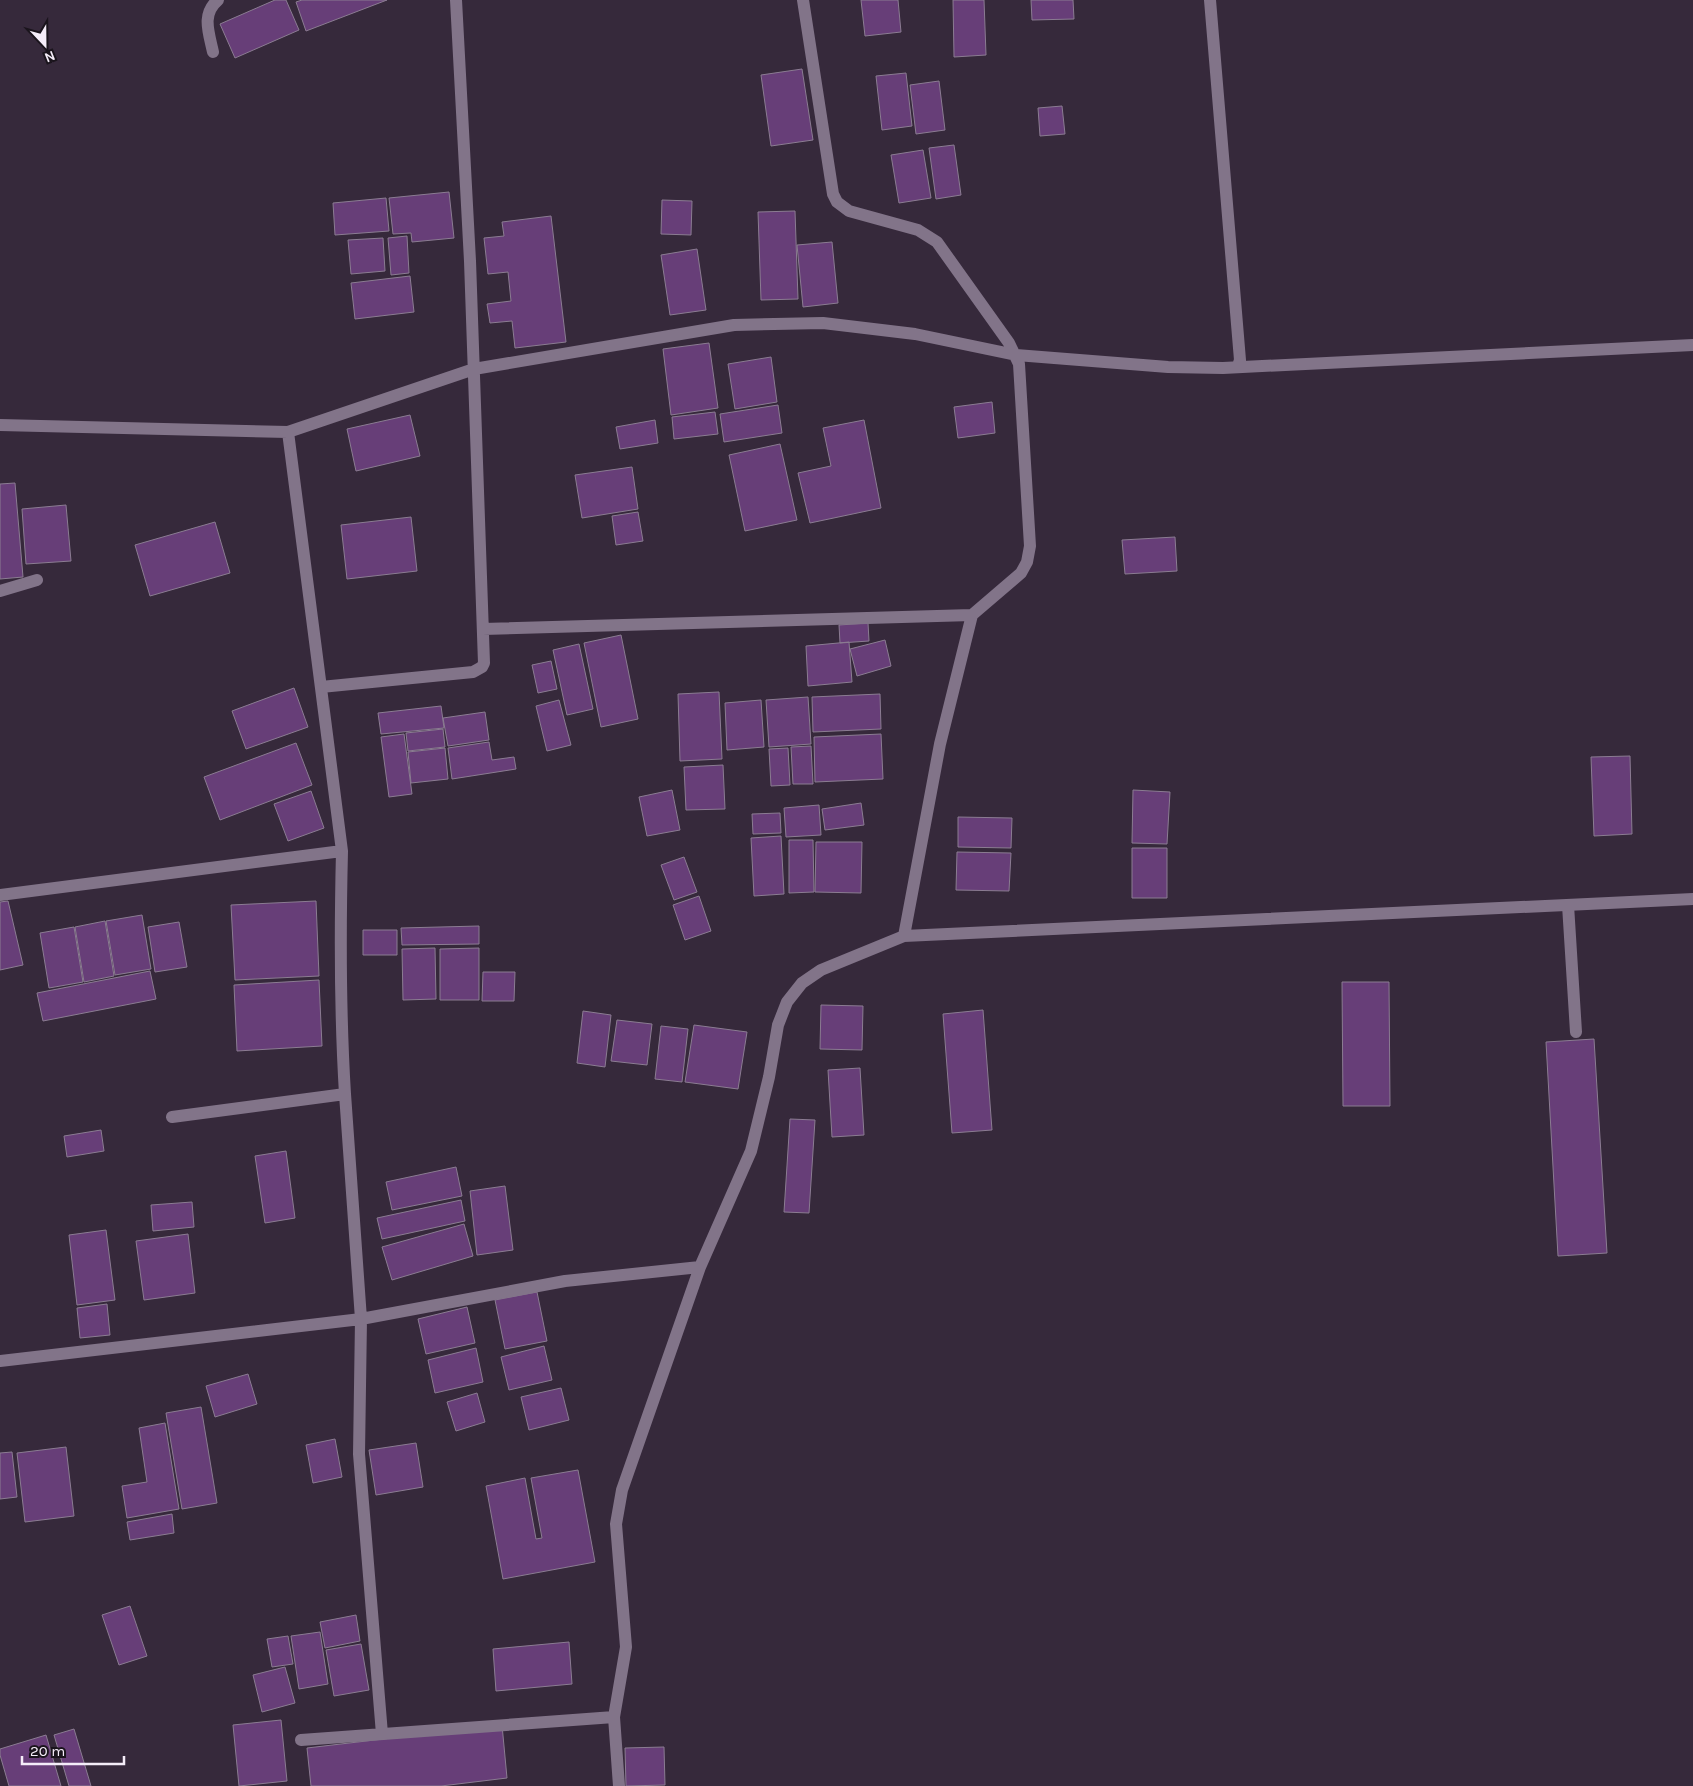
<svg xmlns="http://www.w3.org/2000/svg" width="1693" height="1786" viewBox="0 0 1693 1786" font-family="Karla,sans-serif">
<rect width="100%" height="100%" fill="#36293b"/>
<path fill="#673e78" stroke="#8b7c92" d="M275,0H286L299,30L235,58L220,24Z
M302,0H387L306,31L296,2Z
M861,0H898L901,32L865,36Z
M953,0H984L986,55L954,57Z
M1031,0H1073L1074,19L1032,20Z
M802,69L813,140L771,146L761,75Z
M906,73L912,126L882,130L876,76Z
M939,81L945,130L916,134L910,85Z
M1062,106L1065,134L1040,136L1038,108Z
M954,145L961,195L936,199L929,148Z
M923,150L931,198L899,203L891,155Z
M449,192L454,238L412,242L411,233L393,234L389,198Z
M386,198L389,231L335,235L333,203Z
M662,200L692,201L691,235L661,234Z
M795,211L798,299L761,300L758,212Z
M551,216L566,342L515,348L512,321L490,323L487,304L511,301L508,272L488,274L484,238L504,236L502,222Z
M407,236L409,273L391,275L388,238Z
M383,238L385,271L351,274L348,240Z
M832,242L838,303L803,307L797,245Z
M697,249L706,310L670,315L661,255Z
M410,276L414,312L355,319L351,283Z
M709,343L718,408L671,415L663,349Z
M771,357L777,402L735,409L728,364Z
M992,402L995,433L958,438L954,407Z
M778,405L782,433L724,442L720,414Z
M715,412L718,434L674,439L672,417Z
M410,415L420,456L356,471L347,429Z
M655,420L658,443L620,449L616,427Z
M864,420L881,508L810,523L798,473L831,466L823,428Z
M780,444L797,520L745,531L729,455Z
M632,467L638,509L582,518L575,475Z
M15,483L23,577L0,579V484Z
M66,505L71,561L26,564L22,509Z
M638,512L643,541L616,545L612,516Z
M411,517L417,571L347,579L341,525Z
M215,522L230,573L150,596L135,545Z
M1175,537L1177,571L1125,574L1122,540Z
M868,623L869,641L840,643L839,625Z
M621,635L638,719L601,727L584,643Z
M885,640L891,666L857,676L850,649Z
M849,642L852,682L808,686L806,646Z
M579,644L593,709L567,715L553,650Z
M551,661L557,689L538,693L532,665Z
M294,688L308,727L246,749L232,711Z
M719,692L722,759L680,761L678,694Z
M880,694L881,729L813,732L812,697Z
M808,697L811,744L769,747L766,700Z
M559,700L571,745L547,751L536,706Z
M761,700L764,747L727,750L725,703Z
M441,706L444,728L381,734L378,713Z
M485,712L489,740L448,746L443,718Z
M443,729L445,747L408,751L406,733Z
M404,734L412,794L389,797L381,737Z
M881,734L883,779L815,782L814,737Z
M489,742L492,760L514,757L516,769L452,779L448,748Z
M296,743L312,785L220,820L204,777Z
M811,746L813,784H793L791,747Z
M445,748L448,779L411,783L408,752Z
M788,748L790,785L771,786L769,749Z
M1630,756L1632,834L1594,836L1591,757Z
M723,765L725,809L686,810L684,767Z
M672,790L680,830L647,836L639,797Z
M1133,790L1170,792L1167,844L1132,843Z
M311,791L324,828L288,841L274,804Z
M861,803L864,825L825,830L822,809Z
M819,805L821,835L786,837L784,808Z
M780,813L781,833L753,834L752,814Z
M958,817L1012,818L1011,848L958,847Z
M781,836L784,894L754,896L751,838Z
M789,840H813L814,892L789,893Z
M816,842H862L861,893L815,892Z
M1132,848H1167V898H1132Z
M957,852L1011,853L1009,891L956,890Z
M684,857L697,892L674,900L661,865Z
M699,896L711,931L685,940L673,905Z
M8,901L23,965L0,970V902Z
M316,901L319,976L235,980L231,905Z
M142,915L151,969L115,975L106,921Z
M105,921L114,976L84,982L75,927Z
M179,922L187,967L155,972L148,927Z
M479,926V944L402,945L401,928Z
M74,927L83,982L49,988L40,933Z
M363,930H397V955H363Z
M435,948L436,999L403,1000L402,949Z
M479,948V1000H440V949Z
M150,971L156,999L43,1021L37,993Z
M483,972H515L514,1001H482Z
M319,980L322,1046L237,1051L234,985Z
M1342,982H1389L1390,1106H1343Z
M821,1005L863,1006L862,1050L820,1049Z
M983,1010L992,1130L952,1133L943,1014Z
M583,1011L611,1015L605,1067L577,1063Z
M617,1020L652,1024L647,1065L611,1061Z
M694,1025L747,1032L738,1089L685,1082Z
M661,1026L688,1029L682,1082L655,1079Z
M1594,1039L1607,1253L1558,1256L1546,1042Z
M860,1068L864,1135L832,1137L828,1070Z
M790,1119L815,1120L809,1213L784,1212Z
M101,1130L104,1151L67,1157L64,1136Z
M286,1151L295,1218L265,1223L255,1156Z
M456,1167L462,1196L392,1210L386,1182Z
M505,1186L513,1250L477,1255L470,1191Z
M461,1200L465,1221L382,1239L377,1218Z
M192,1202L194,1227L153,1231L151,1205Z
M464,1224L473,1256L392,1280L382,1247Z
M106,1230L115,1300L77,1305L69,1235Z
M188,1234L195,1293L144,1300L136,1241Z
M537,1292L547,1341L505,1349L495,1300Z
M107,1304L110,1335L80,1338L77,1308Z
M467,1307L475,1343L426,1354L418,1319Z
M544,1346L552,1380L509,1390L501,1357Z
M476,1348L483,1382L435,1393L428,1360Z
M248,1374L257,1404L215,1417L206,1386Z
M561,1388L569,1420L529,1430L521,1397Z
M477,1393L485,1422L456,1431L447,1402Z
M201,1407L217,1503L182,1509L166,1413Z
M165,1423L179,1509L127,1518L122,1486L147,1482L139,1428Z
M335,1439L342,1477L313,1483L306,1445Z
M416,1443L423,1487L376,1495L369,1450Z
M66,1447L74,1516L25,1522L17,1453Z
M12,1452L17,1497L0,1499V1453Z
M578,1470L595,1562L503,1579L486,1486L525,1478L536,1539L542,1538L531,1478Z
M172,1514L174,1533L130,1540L127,1522Z
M130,1606L147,1656L119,1665L102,1615Z
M356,1615L360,1641L325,1648L320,1622Z
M320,1632L328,1684L299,1689L291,1636Z
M288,1636L293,1664L272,1667L267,1639Z
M569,1642L572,1684L496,1691L493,1649Z
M361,1644L369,1690L334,1696L326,1650Z
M285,1667L295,1703L262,1712L253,1675Z
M281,1720L287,1781L239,1786L233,1725Z
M502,1725L507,1778L441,1786H311L307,1748Z
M74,1729L91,1786H69L54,1735Z
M46,1735L61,1786H9L0,1755V1749Z
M664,1747L665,1785L626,1786L625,1748Z"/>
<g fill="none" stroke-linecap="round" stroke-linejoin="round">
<path stroke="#827489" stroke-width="12" d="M1568,905L1576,1032"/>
<path stroke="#827489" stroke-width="12" d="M803,0L833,194L837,202L849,211L918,230L937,242L1009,343L1019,364L1030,546L1027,562L1021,573L972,615L940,744L904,936
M1210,0L1240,360L1238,366
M213,52C209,33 201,14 218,0
M0,425L288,432L474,369L734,325L823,323L915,334L1016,355L1168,367L1223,368L1693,345
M288,432L342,851
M0,591L37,580
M483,629L972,615
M321,687L473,672L482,667L484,663L470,261L456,0
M0,895L342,851C340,932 340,1013 345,1094L172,1117
M345,1094L361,1319L359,1454L382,1734
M0,1361L361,1319L565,1281L700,1267
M301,1740L614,1717
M619,1786L614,1717L626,1647L616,1524L622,1490L700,1267L751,1151L769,1077L778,1025L787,1002L802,983L821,970L904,936L1693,899"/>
</g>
<g transform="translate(45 45) rotate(158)" stroke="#1a141c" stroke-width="4" paint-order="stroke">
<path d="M0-4L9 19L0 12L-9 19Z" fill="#f5edf9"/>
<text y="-8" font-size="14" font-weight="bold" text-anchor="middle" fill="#f5edf9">N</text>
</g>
<path d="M22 1756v8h102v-8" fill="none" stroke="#f5edf9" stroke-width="2.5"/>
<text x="30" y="1756" font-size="15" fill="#f5edf9" stroke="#1a141c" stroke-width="4" paint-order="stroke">20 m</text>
</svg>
